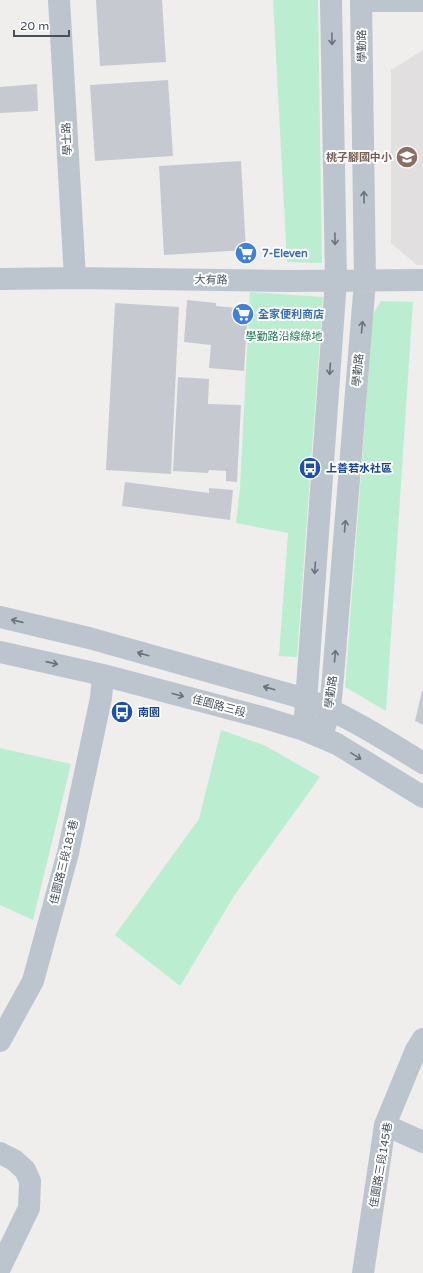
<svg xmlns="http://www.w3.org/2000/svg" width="423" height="1273" viewBox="0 0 423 1273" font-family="'Varela Round','Noto Sans TC',sans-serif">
<rect width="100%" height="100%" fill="#f0eded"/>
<path fill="#e1dfdf" d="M423,50V265H417L391,243V70Z"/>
<path fill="#bbeed0" d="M273,0H318L322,263L287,262Z
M250,292L323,297L297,657L279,656L288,533L236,523L240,488Z
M381,301L413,302L386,711L345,687L373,314Z
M221,730L264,745L320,777L234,896L180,986L115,935L199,819Z
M0,748L71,764L33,920L0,905Z"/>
<path fill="#c7c9d0" d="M96,0H162L166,62L100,66Z
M168,80L173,156L95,161L90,85Z
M37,84L38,111L0,113V87Z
M241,161L246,250L164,255L159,166Z
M187,300L216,303V306L248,309L244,371L209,368L211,345L184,342Z
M115,303L179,307L171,474L106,470Z
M178,377L209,379L208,404L241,405L237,482L226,481V471L209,470L208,473L173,471Z
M125,482L209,493V488L233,490L230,520L122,506Z
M422,691H423V725L415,721Z"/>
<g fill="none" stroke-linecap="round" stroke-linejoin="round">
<path stroke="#bcc5cd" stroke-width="22" d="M59,0L75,278
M361,1H423
M0,279L75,278L286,281L423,280
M0,617L89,638L306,699C348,716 385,740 423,763
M0,652L103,675L265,718L304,730L337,744L423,797
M304,730L336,280L331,0
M322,737L330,708L333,677L365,281L361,0
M0,1041L33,981L68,853L101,698L103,675
M385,1125L423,1142
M0,1153L14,1160L25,1170L30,1181L29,1208L0,1268
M363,1273L385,1125L416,1050L423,1039"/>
</g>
<defs><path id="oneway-shaft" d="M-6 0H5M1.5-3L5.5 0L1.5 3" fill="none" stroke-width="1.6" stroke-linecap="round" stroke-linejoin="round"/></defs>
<g stroke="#69737d">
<use href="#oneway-shaft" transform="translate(332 39) rotate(89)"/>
<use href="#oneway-shaft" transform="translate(364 197) rotate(-91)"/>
<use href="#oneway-shaft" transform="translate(335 239) rotate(89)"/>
<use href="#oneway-shaft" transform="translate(362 327) rotate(-85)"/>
<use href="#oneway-shaft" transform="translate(330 369) rotate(94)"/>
<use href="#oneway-shaft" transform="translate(345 526) rotate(-85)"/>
<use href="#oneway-shaft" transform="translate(315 568) rotate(94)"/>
<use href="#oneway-shaft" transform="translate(17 621) rotate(-167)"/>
<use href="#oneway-shaft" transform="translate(143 654) rotate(-164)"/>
<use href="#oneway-shaft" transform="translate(335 656) rotate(-85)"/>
<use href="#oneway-shaft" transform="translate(52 663) rotate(13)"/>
<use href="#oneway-shaft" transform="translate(269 688) rotate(-164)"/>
<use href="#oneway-shaft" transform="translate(178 695) rotate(15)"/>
<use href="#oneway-shaft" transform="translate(356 756) rotate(32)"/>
</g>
<defs>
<g id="school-disc" transform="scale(1.15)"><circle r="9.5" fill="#8d6e63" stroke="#fff"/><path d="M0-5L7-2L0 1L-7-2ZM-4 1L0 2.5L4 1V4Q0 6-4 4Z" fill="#fff"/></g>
<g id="supermarket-disc" transform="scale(1.15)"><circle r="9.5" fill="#3f7fe0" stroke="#fff"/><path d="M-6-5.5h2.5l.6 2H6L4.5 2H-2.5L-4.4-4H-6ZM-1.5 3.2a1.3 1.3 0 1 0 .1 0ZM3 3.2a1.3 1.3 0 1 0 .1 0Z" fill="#fff"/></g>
<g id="bus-disc" transform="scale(1.15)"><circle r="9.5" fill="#1a4fb4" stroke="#fff"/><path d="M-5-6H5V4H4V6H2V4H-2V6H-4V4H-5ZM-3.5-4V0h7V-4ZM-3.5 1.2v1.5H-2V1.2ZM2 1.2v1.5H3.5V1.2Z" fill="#fff"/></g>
</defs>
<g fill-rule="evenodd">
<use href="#school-disc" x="407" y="157"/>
<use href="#supermarket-disc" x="246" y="253"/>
<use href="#supermarket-disc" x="243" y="314"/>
<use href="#bus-disc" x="310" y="468"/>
<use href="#bus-disc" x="122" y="712"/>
</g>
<g text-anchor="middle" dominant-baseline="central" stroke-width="4" stroke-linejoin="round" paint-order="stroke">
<g font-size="11" fill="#46505b" stroke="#fff">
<text transform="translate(362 46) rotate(-91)">學勤路</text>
<text transform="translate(67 139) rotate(-93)">學士路</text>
<text transform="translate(211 280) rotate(1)">大有路</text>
<text transform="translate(358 370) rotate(-85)">學勤路</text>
<text transform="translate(331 692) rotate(-83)">學勤路</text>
<text transform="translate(219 706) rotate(15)">佳園路三段</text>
<text transform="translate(64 862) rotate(-76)">佳園路三段181巷</text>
<text transform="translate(381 1165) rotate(-80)">佳園路三段145巷</text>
</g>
<g font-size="11" font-weight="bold" fill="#785e54" stroke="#fff" text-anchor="end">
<text x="392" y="157">桃子腳國中小</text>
</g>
<g font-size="11" font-weight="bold" fill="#366cbe" stroke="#fff" text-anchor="start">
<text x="262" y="253">7-Eleven</text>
<text x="258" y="314">全家便利商店</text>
</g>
<g font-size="11" fill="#177c4b" stroke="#fff">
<text x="284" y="336">學勤路沿線綠地</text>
</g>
<g font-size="11" font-weight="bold" fill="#164399" stroke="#fff" text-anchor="start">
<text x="326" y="468">上善若水社區</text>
<text x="138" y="712">南園</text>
</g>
</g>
<path d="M14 30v6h55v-6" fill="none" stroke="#46505b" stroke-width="2"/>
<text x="20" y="30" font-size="12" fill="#46505b" stroke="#ffffff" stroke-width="3" paint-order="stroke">20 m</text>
</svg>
